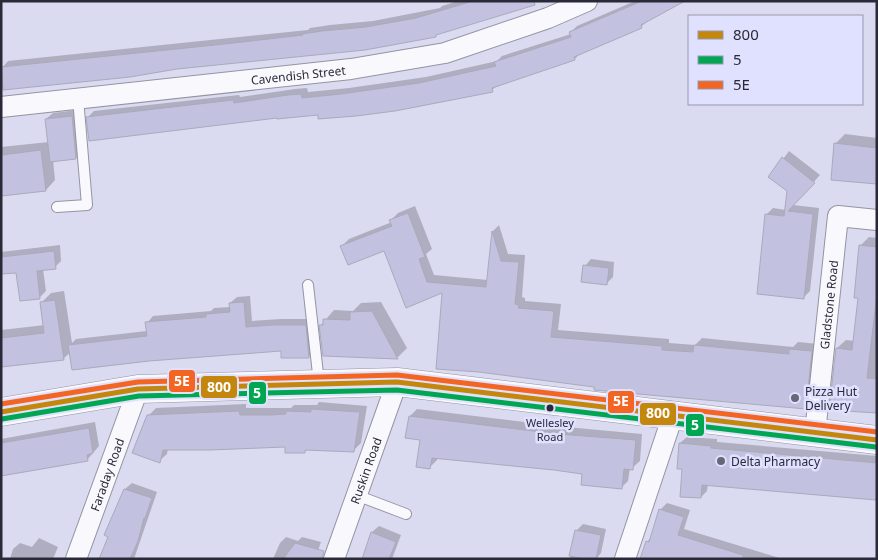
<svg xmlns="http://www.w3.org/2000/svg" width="878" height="560" viewBox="0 0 878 560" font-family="'Noto Sans',sans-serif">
<rect width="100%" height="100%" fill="#dadaf0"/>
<path fill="#0003" d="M458,1H535L515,10L438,33L2,68L8,61L308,30L310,28L330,25L373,21L440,8L442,6Z
M635,1H682L648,20L641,27L580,53L575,59L498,85L492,90L319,114L88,117L94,111L239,95L240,97L295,89L307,88L308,92L349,88L426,77L497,61L502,56L571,34V32L577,26Z
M78,110L82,151L76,158L53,160L55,180L46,190L1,195V147L49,142L46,119L53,113Z
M845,134L877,138V183L835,144Z
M789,151L820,175L793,205L819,208L810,291L803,298L766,215L773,208L786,210L789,191L770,177Z
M415,206L432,249L426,254L434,275L488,280L493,231L499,225L508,254L525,255L522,297L525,298V301L561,304L558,330L669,339V343L695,345L702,338L793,347L798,342L818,344L812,400L805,407L595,385L443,292L407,306L385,249L342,246L349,239L392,222L391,220L398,213Z
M869,237L877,238V413L865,412L837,348L846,340L855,341L859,297H855L861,245Z
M60,245L61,261L55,267L43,269L46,291L40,297L17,271L1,273V252Z
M591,259L614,262L613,277L606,284L585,266Z
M64,291L72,343L76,339L147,331V323L153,316L211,311L214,308L231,307L230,303L237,297L250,296L252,321L281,319H312L315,350L309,357L282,349L71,352L64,358L1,366V330L45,325L41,303L51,293Z
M381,302L407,348L398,357L324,354L321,325L334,310L353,311L361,303Z
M319,402L367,406L361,443L354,450L307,449L304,452L287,446L168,449L167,454L159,461L149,415L156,408L246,404V408H291L294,405H317Z
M417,409L566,427L642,434L640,461L632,468H630L628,481L621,488L583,473L554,469L438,458L437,460L430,467L421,439L410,416Z
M95,422L99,446L87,460L1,475V439Z
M687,437L717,439V442L877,456V499L708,484L707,491L701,497L684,468L680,443Z
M132,483L157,492L134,559H100L109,536L106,534L125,489Z
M667,503L690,510L684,529L783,559H641L647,542L652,536L660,510Z
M583,524L606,529L601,553L596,559H570L576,531Z
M379,526L401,535L392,559H363L372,532Z
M286,537L298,541L302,537L321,542L315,559H273L280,543Z
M39,538L58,547L53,559H10L13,549L20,543L32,547Z"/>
<path fill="#c3c1e0" stroke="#aab" d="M473,1H534L535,5L436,35V37L365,50L177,69L130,77L3,90L1,67L225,44L303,35L302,34L322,31L366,27L416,18Z
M642,1H685L641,25L642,28L574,57L575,60L492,88L493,92L395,111L356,116L318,119V115L277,119V118L89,141L86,117L233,100L234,103L288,95L301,94L302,98L341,94L419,83L496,66L494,62L571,37L569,32Z
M72,116L76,159L50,162L45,119Z
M834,143L877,148V184L831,180Z
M41,150L46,191L1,196V155Z
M782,157L815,183L788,211L813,214L804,299L757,294L765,214L784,216L787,191L768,177Z
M408,213L425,257L419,259L427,282L486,287L492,231L501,261L519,262L515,304L519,305L518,308L554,311L551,337L662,346V350L693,352L694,345L789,354V349L812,351L806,409L594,390V387L479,372L436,369L442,293L406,308L384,251L348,265L340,246L392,226L389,220Z
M859,245L877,247V294L867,378L877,379V413L829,410L836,348L852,350L858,298H854Z
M54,251L56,269L37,271L40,299L20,301L16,273L1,274V257Z
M583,265L609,268L607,285L581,282Z
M55,300L64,360L1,367V338L44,333L40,302Z
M244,302L246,327L274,325H306L309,358H281V351L149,361L72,370L68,345L147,336L145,322L206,317V314L230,312L229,303Z
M372,311L398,359L323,356L319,325H323V319L350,320V312Z
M311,409L360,412L354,452L305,450V453H285V447L210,450H163L160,463L132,453L147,415L239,411L240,415H271L286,414V411L311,412Z
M409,416L558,434L636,440L633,470L624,469L622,489L581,485L582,474L554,470L432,458L430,469L416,467L420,440L405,438Z
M89,428L93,453L87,455L88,461L1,476V443Z
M679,443L711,446V448L877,463L876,500L702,485L701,498L680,497L682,469H677Z
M124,489L152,498L145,518H144L138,541L130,559H99L108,537L104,535Z
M659,509L684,517L678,535L743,555V559H640L646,541L649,542Z
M575,530L601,535L596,559H585L569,556Z
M371,532L396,542L389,559H362Z
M295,543L324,551L322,559H283Z"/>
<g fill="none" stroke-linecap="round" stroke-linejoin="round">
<g stroke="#9494a4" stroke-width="12">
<path id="service" d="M57,207L87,205L78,98
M308,285L319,383
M356,495L406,514"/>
</g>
<g stroke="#9494a4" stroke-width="22">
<g id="minor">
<path id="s1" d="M1,107L351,69L445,53L548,18L587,1"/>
<path id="s2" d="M815,433L838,216L877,220"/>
<path id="s3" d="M76,559L138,389"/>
<path id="s4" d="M334,559L397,382"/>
<path d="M625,559L673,415"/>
</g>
</g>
<g stroke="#9494a4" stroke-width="29">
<path id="secondary" d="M1,412L138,389L397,382L877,440"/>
</g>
<use href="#service" stroke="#f9f9fd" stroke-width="10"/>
<use href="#minor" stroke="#f9f9fd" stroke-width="20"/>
<use href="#secondary" stroke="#f9f9fd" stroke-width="28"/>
<g stroke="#e0e0ff" stroke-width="9">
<path id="bus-1" d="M1,412L138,389L397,382L877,440"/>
</g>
<g stroke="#e0e0ff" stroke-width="9">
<path id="bus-2" d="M2,419L139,396L397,390L876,447"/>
</g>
<g stroke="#e0e0ff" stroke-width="9">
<path id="bus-3" d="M1,404L138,382L397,375L877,432"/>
</g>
<use href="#bus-1" stroke="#c4870e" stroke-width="5"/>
<use href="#bus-2" stroke="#00a651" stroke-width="5"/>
<use href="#bus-3" stroke="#f26522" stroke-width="5"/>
</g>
<g fill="#686778" stroke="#e0e0ff" stroke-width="2">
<circle cx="795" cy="398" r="5"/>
<circle cx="721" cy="461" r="5"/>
</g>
<circle fill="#2a2938" stroke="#e0e0ff" stroke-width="2" cx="550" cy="408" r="4.5"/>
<g text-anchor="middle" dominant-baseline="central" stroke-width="5" stroke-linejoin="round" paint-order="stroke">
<g font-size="11" fill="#2a2938" stroke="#e0e0ff">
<text x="550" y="422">Wellesley<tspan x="550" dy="14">Road</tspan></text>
</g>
<g font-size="12" fill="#2a2938" stroke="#e0e0ff">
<text stroke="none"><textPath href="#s1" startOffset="299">Cavendish Street</textPath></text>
<text stroke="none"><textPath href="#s2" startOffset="129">Gladstone Road</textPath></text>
<text stroke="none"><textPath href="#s4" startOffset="94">Ruskin Road</textPath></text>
<text stroke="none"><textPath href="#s3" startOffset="90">Faraday Road</textPath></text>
</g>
<g font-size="12" fill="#2a2938" stroke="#e0e0ff" text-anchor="start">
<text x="805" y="391">Pizza Hut<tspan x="805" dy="14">Delivery</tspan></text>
<text x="731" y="461">Delta Pharmacy</text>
</g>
</g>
<g stroke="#e0e0ff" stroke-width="2">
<rect x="168" y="369" width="28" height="24" rx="5" fill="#f26522"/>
<rect x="200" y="375" width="38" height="24" rx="5" fill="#c4870e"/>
<rect x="248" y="381" width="19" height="24" rx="5" fill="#00a651"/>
<rect x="607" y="390" width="28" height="24" rx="5" fill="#f26522"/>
<rect x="639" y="402" width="38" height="24" rx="5" fill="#c4870e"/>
<rect x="685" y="413" width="20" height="24" rx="5" fill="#00a651"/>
</g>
<g font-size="14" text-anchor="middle" font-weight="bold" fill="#fff">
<text x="182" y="386">5E</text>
<text x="219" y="392">800</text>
<text x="257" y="398">5</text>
<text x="621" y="406">5E</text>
<text x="658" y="418">800</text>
<text x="695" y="430">5</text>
</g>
<rect width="878" height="560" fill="none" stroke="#2a2938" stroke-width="5"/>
<rect x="688" y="15" width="175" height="90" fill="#e0e0ff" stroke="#9797af"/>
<rect x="698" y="31" width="25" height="8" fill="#c4870e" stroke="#9797af"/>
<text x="733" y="40" font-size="15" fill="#2a2938">800</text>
<rect x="698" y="56" width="25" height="8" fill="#00a651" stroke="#9797af"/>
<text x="733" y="65" font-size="15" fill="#2a2938">5</text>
<rect x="698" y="81" width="25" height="8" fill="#f26522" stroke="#9797af"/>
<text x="733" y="90" font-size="15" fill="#2a2938">5E</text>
</svg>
